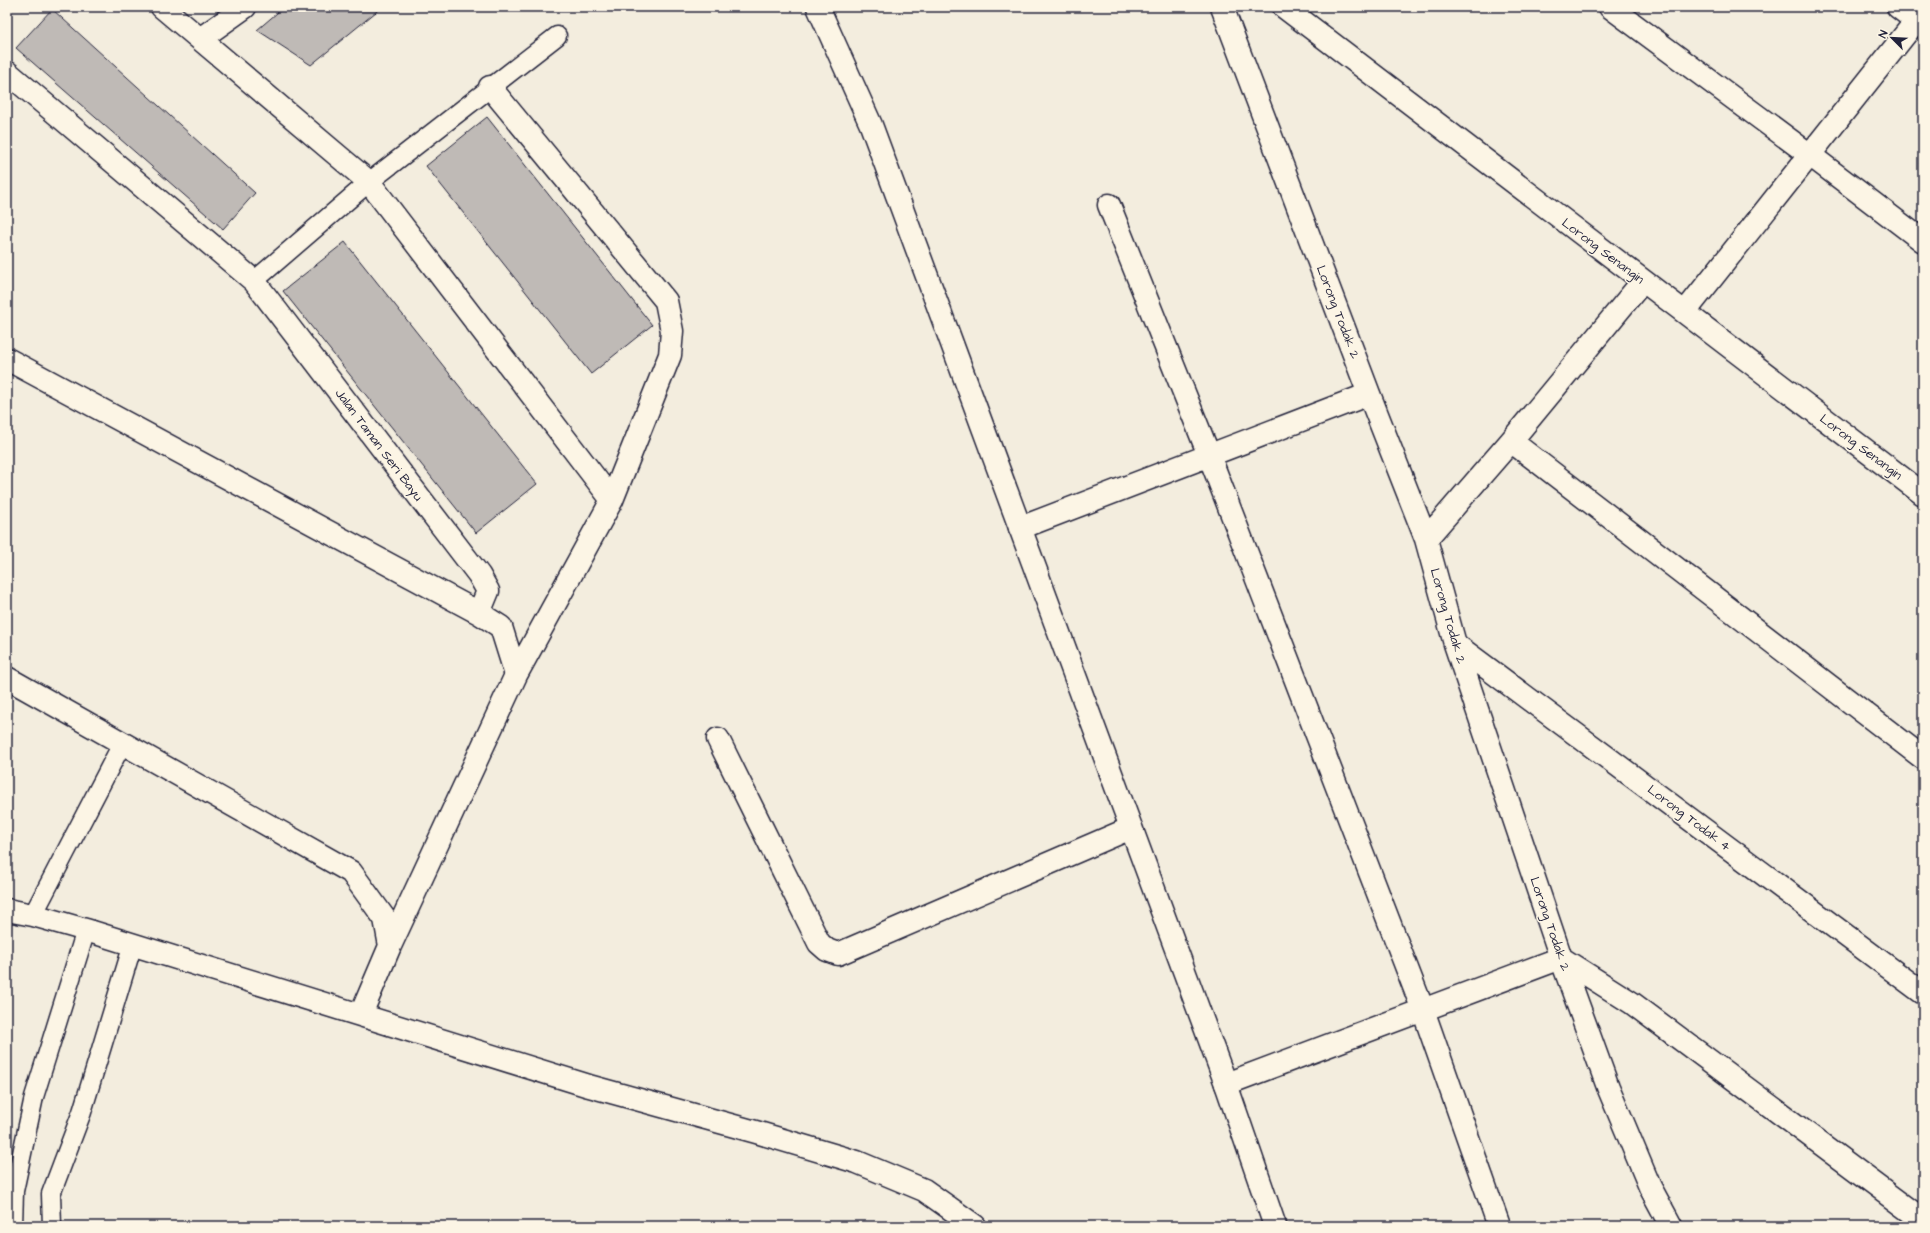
<svg xmlns="http://www.w3.org/2000/svg" width="1930" height="1233" viewBox="0 0 1930 1233" font-family="'Architects Daughter',sans-serif">
<rect width="100%" height="100%" fill="#f3edde"/>
<filter id="ink" filterUnits="userSpaceOnUse"><feTurbulence type="fractalNoise" baseFrequency=".025" numOctaves="2"/><feDisplacementMap in="SourceGraphic" scale="8" xChannelSelector="R" yChannelSelector="G"/><feConvolveMatrix kernelMatrix="1 2 1 2 8 2 1 2 1" color-interpolation-filters="sRGB"/></filter>
<g filter="url(#ink)">
<path fill="#bfbab6" stroke="#22223b" d="M284,7H382L311,65L257,30Z
M52,9L255,193L223,229L16,48Z
M487,117L652,325L591,374L426,166Z
M345,242L537,484L476,533L283,291Z"/>
<g fill="none" stroke-linecap="round" stroke-linejoin="round">
<g stroke="#22223b" stroke-width="21">
<path id="lane" d="M254,281L369,182L557,36
M33,915L123,742
M13,1226L14,1191L34,1097L86,930
M52,1226L51,1194L82,1112L133,944"/>
</g>
<g stroke="#22223b" stroke-width="25">
<path id="street" d="M162,7L369,182L612,500
M1222,7L1369,394L1426,539L1455,644L1561,958L1608,1087L1650,1187L1671,1226
M1284,7L1923,494
M1610,7L1810,155L1923,241
M1898,7L1923,26
M200,39L245,7
M7,72L254,281L479,575L488,591L479,613
M1109,205L1209,455L1423,1010L1499,1226
M1685,312L1923,12
M7,359L479,613L501,627L516,675
M1511,441L1923,758
M1020,528L1369,394
M1426,539L1511,441L1643,281
M1455,644L1923,993
M7,678L351,872L385,919L390,946L361,1014
M718,739L819,943L827,950L838,954L1131,828
M7,910L33,915L86,930L589,1086L756,1132L857,1162L924,1190L975,1226
M390,946L516,675L612,500L670,355L672,331L666,301L490,87
M1226,1084L1561,958L1632,1003L1923,1220"/>
</g>
<g stroke="#22223b" stroke-width="25">
<path id="secondary" d="M818,7L871,125L1226,1084L1275,1226"/>
</g>
<use href="#lane" stroke="#fcf5e5" stroke-width="18"/>
<use href="#street" stroke="#fcf5e5" stroke-width="22"/>
<use href="#secondary" stroke="#fcf5e5" stroke-width="22"/>
</g>
</g>
<g text-anchor="middle" dominant-baseline="central" stroke-width="3" stroke-linejoin="round" paint-order="stroke">
<g font-size="13" fill="#22223b" stroke="#fcf5e5">
<text transform="translate(1603 251) rotate(37)">Lorong Senangin</text>
<text transform="translate(1338 312) rotate(69)">Lorong Todak 2</text>
<text transform="translate(379 445) rotate(53)">Jalan Taman Seri Bayu</text>
<text transform="translate(1861 447) rotate(37)">Lorong Senangin</text>
<text transform="translate(1448 616) rotate(74)">Lorong Todak 2</text>
<text transform="translate(1689 818) rotate(37)">Lorong Todak 4</text>
<text transform="translate(1550 924) rotate(71)">Lorong Todak 2</text>
</g>
</g>
<rect width="1930" height="1233" fill="none" stroke="#fcf5e5" stroke-width="24"/>
<rect x="12" y="12" width="1906" height="1209" fill="none" stroke="#22223b" stroke-width="1.5" filter="url(#ink)"/>
<g transform="translate(1892 38) rotate(294)" stroke="#fcf5e5" stroke-width="3" paint-order="stroke">
<path d="M0-3L7 15L0 10L-7 15Z" fill="#22223b"/>
<text y="-6" font-size="11" font-weight="bold" text-anchor="middle" fill="#22223b">N</text>
</g>
</svg>
